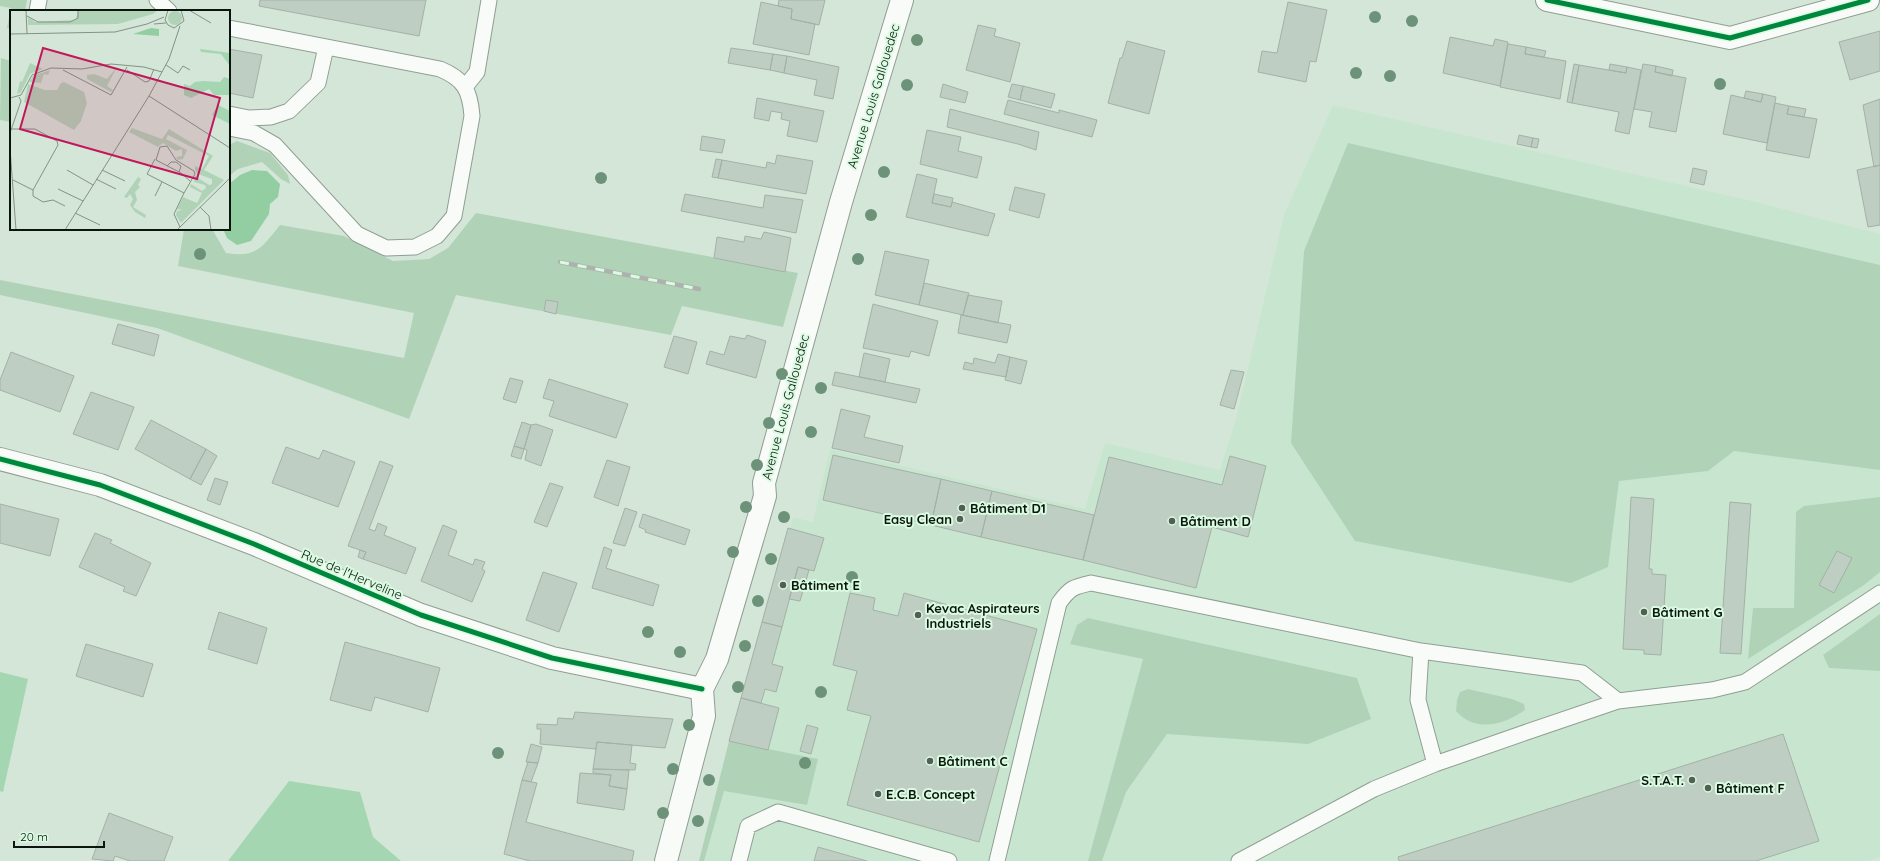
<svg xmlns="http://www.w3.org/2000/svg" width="1880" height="861" viewBox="0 0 1880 861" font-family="Quicksand,sans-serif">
<rect width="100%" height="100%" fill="#d4e6d8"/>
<path fill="#c8e6cf" d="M1333,105L1752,201L1880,234V857L1869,861H699L729,741L793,517L813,522L830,449L1085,509L1105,443L1220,470L1236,419L1284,215Z"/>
<path fill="#b0d3b8" d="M0,0H27L25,11H11V29L7,28L11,8L0,6Z
M1,58L11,61V122L0,120Z
M237,141L270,153L288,175L290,184L281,179L262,162L238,169L229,176V145Z
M1348,143L1880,265V470L1734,451L1708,471L1619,481L1608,567L1571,583L1355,541L1291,443L1304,251Z
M476,213L798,273L783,327L682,306L671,335L456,295L409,419L157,328L0,295V280L404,358L414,313L178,266L184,229H212L226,253C257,258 262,247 280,225L344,236L393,261L429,259L448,248Z
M1880,497V572L1864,585L1748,659L1753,608H1794L1796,512L1804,506Z
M1880,614V671L1829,668L1823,655Z
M1088,618L1357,678L1371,719L1308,744L1167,734L1126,792L1102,861H1088L1143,659L1070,644L1077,625Z
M1468,689L1512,699L1524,704L1525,710C1504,725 1475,733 1456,711L1457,700L1460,692Z
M729,741L818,759L807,805L724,791L704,861H699Z"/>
<path fill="#a4d6b1" d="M0,672L28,679L3,792L0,791Z
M289,781L360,792L373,837L401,861H228Z"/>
<path fill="#93cea3" d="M252,170L267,171L280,184L278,197L270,204L269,214L251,241L237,245L227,238L223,229H229V184L240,175Z"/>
<path fill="#bfcec2" stroke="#a4b1a6" d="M260,0H426L419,36L259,6Z
M779,0H825L819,25L791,19L792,9L778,6Z
M761,2L792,9L791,19L815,24L809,55L753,44Z
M1288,2L1327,10L1316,62L1310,61L1306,82L1258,72L1262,51L1277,53Z
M978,25L996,29L994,36L1020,43L1010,82L966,70Z
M1880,31V71L1850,80L1839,42Z
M1450,37L1493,46L1495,39L1508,42L1500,86L1443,73Z
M1127,41L1165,51L1149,114L1108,103L1120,58H1122Z
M1508,44L1526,47L1525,54L1566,61L1560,99L1500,87Z
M1526,47L1546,51L1544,57L1525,54Z
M731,48L773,54L770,70L728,63Z
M229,49L262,55L253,98L229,93Z
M773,54L787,56L784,73L770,70Z
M787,56L839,67L833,99L814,95L817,80L784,73Z
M1574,64L1579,65L1572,103L1567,102Z
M1610,64L1627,67L1626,73L1609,70Z
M1643,64L1656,66L1655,72L1686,78L1676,132L1649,127L1652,112L1634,109Z
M1579,65L1626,73L1627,67L1641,70L1629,134L1615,131L1619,112L1572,103Z
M1656,66L1673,70L1672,76L1655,72Z
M943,84L968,92L965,103L940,97Z
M1012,84L1023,86L1020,100L1008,97Z
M1023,86L1055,94L1051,108L1020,100Z
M1746,91L1763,94L1761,102L1744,98Z
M1763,94L1776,97L1767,143L1723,134L1731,95L1761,102Z
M757,98L824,111L817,142L787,136L790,121L781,119L782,113L771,111L769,121L754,118Z
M1880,99V165L1874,167L1863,105Z
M1008,100L1059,113V110L1097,120L1092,137L1004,114Z
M1775,103L1789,106L1787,114L1817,119L1809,158L1766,150Z
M1789,106L1806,109L1804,117L1787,114Z
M950,109L1039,132L1036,150L1018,144L947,127Z
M927,130L961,137L958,151L982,157L977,178L920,164Z
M1519,135L1533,138L1531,147L1517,144Z
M702,136L725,140L722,153L700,150Z
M1533,138L1539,139L1537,148L1531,147Z
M777,155L813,161L806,194L718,178L722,160L766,168L767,162L775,164Z
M716,159L722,160L718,178L712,177Z
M1880,165V225L1868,227L1857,170Z
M1693,168L1707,171L1704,185L1690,182Z
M917,174L937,179L932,203L951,207L952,202L995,214L988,236L906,217Z
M1015,187L1045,194L1039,218L1009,210Z
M685,194L763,208L765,195L803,200L796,233L681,211Z
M934,194L953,198L951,207L932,203Z
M764,232L791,238L785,272L714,258L717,237L744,242L745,236L761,239Z
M885,251L929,260L919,305L875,295Z
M924,283L969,293L963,315L919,305Z
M968,295L1002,301L998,323L963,315Z
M546,300L558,302L556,314L544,311Z
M873,304L938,321L929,356L911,351L909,357L863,348Z
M961,315L1011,325L1007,343L958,333Z
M118,324L159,335L154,356L112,344Z
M747,335L766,341L756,378L706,364L710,351L724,355L730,336L745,339Z
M674,336L697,342L688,374L664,367Z
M11,352L74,376L60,412L0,390V380Z
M864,353L890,359L885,382L859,377Z
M998,354L1010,357L1006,377L963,369L965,362L973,364L974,358L995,363Z
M1010,357L1027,361L1021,384L1005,380Z
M1231,370L1244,372L1234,409L1220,405Z
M835,372L920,389L916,403L832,385Z
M510,378L523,381L516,403L503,399Z
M549,379L628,404L616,438L549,416L554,401L543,398Z
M91,392L134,407L118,450L73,434Z
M841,409L870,416L864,437L903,446L899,463L832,448Z
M151,420L206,449L190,479L135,449Z
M522,422L531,425L524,449L514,446Z
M536,424L553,430L541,466L525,460L527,450L524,449L531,425Z
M514,446L524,449L521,459L511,456Z
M286,447L319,459L323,450L355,462L338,507L272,483Z
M206,449L217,456L201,485L190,479Z
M833,455L941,479L931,525L823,500Z
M1230,456L1266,466L1248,537L1212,527L1196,588L1083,560L1109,457L1222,485Z
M607,460L630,467L618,506L594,497Z
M380,461L393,466L369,529L375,531L378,523L387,527L384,535L416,548L406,574L363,559L366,552L348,546Z
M215,478L228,482L220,505L207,500Z
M941,479L992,491L981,537L931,525Z
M550,483L563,487L547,527L534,522Z
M992,491L1094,515L1083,560L981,537Z
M1631,497L1654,499L1649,569H1652V574L1666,575L1661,655L1644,654V650L1623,649Z
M1730,502L1751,504L1741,654L1720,653Z
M0,504L59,519L50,556L0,543Z
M625,508L637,512L625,546L613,543Z
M643,514L690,530L685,545L645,532L646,530L639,527Z
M443,525L457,531L448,555L473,565L475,559L485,562L482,569L485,571L472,602L421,581Z
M788,528L824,538L814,571L798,567L782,627L762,622Z
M95,533L112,540L110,543L151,563L136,596L123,591L125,587L79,567Z
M604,547L612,550L606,568L659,585L653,606L592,588Z
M360,550L366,552L363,559L358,557Z
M1837,551L1852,558L1834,593L1819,585Z
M798,567L809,570L800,601L789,599Z
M543,572L577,583L559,632L526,620Z
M850,593L875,598L873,610L898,616L904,593L1037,629L979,842L847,805L871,716L847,710L857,671L833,665Z
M219,612L267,628L257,664L208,649Z
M762,622L782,627L772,664L783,667L776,692L765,689L761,703L741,698Z
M345,642L440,668L428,712L375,697L371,711L330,700Z
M86,644L153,664L143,697L76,676Z
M741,698L779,708L768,750L729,741Z
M575,712L673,719L665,748L597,742L596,749L540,744L541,729H537V724L557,725L558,718L573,719Z
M807,725L818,728L811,754L800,751Z
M1783,734L1819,841L1756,861H1399L1398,857Z
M597,742L632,745L630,763L636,764L635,770L593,769Z
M531,744L542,747L538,763L526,762Z
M528,762L538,763L531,782L522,780Z
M593,769L629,770L627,789L609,786L611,775L593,773Z
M580,773L611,775L609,786L627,789L624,810L577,803Z
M522,780L537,783L526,822L634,851L632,861H530L504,854Z
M109,813L173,837L164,861H130L115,856L113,861L92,859Z
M818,847L867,861H814Z"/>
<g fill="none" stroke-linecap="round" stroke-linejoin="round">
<g stroke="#909e93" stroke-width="17">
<path id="lane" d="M157,0L169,11
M37,11L39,0
M229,28L440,69C464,79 470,90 472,116L454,216L437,236L415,247L386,248L357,234L275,145L254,133L229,128
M465,87L477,72L489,0
M229,114L249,118L271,117L289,111L318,83L326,47
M1421,651L1418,700L1435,764
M739,861L748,826L778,812L949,861
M997,861L1059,603C1070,588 1073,587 1091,583L1421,651L1582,673L1618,701
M1239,861L1374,789L1435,764L1524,733L1618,701L1712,690L1745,682L1880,593"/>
</g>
<g stroke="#909e93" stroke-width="24">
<path id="street" d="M1547,0L1730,38L1868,0
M0,459L100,485L254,544L421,615L552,658L702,689"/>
</g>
<g stroke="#909e93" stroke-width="24">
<path id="secondary" d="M666,861L704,716L702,689L717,659L765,496L764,483L841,202L902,0"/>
</g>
<use href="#lane" stroke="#f9fbf9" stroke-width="15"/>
<use href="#street" stroke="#f9fbf9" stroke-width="22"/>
<use href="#secondary" stroke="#f9fbf9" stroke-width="22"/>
<g stroke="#aeb2af" stroke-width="4.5">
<path id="rail" d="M560,262L699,289"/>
</g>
<use href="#rail" stroke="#dafae1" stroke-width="3" stroke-dasharray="9" stroke-linecap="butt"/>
<g stroke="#dafae1" stroke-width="8">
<path id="cycleway" d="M1547,0L1730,38L1868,0
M0,459L100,485L254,544L421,615L552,658L702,689"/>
</g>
<use href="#cycleway" stroke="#00873e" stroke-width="5"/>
</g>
<g fill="#6c9379">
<circle cx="1375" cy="17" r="6"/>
<circle cx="1412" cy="21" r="6"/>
<circle cx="917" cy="40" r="6"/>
<circle cx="1356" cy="73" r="6"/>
<circle cx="1390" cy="76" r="6"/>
<circle cx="1720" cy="84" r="6"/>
<circle cx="907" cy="85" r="6"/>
<circle cx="884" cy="172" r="6"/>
<circle cx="601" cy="178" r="6"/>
<circle cx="871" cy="215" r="6"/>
<circle cx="200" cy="254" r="6"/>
<circle cx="858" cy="259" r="6"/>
<circle cx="782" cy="374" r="6"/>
<circle cx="821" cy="388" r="6"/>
<circle cx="769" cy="423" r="6"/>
<circle cx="811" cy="432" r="6"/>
<circle cx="757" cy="465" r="6"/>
<circle cx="746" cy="507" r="6"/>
<circle cx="784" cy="517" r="6"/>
<circle cx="733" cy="552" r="6"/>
<circle cx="771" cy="559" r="6"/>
<circle cx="852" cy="577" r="6"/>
<circle cx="758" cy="601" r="6"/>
<circle cx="648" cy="632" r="6"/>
<circle cx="745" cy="646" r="6"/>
<circle cx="680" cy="652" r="6"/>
<circle cx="738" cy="687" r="6"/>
<circle cx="821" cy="692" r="6"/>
<circle cx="689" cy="725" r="6"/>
<circle cx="498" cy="753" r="6"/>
<circle cx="805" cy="763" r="6"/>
<circle cx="673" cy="769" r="6"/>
<circle cx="709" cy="780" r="6"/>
<circle cx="663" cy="813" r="6"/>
<circle cx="698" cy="821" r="6"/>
</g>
<g fill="#515f54" stroke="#dafae1" stroke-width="1.5">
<circle cx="962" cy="508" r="4"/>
<circle cx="960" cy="519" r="4"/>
<circle cx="1172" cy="521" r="4"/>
<circle cx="783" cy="585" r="4"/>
<circle cx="1644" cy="612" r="4"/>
<circle cx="918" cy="615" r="4"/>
<circle cx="930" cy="761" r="4"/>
<circle cx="1692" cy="780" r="4"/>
<circle cx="1708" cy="788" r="4"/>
<circle cx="878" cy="794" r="4"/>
</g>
<g text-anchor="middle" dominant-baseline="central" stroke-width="4" stroke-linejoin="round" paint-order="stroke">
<g font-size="13" fill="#0a160d" stroke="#dafae1">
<text transform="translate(873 96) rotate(-73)">Avenue Louis Gallouedec</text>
<text transform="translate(785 407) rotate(-75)">Avenue Louis Gallouedec</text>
<text transform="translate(352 574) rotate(23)">Rue de l'Herveline</text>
</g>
<g font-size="13" font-weight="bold" fill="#0a160d" stroke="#dafae1" text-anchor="start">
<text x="970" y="508">Bâtiment D1</text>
<text x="952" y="519" text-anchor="end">Easy Clean</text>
<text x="1180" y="521">Bâtiment D</text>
<text x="791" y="585">Bâtiment E</text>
<text x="926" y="608">Kevac Aspirateurs<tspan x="926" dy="15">Industriels</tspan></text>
<text x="1652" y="612">Bâtiment G</text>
<text x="938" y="761">Bâtiment C</text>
<text x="1684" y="780" text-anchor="end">S.T.A.T.</text>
<text x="1716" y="788">Bâtiment F</text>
<text x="886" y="794">E.C.B. Concept</text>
</g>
</g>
<g transform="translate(10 10)">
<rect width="220" height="220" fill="#d4e6d8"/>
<path d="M68,0H148L143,4L108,14L18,15V7L25,12L66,10ZM158 8a7 7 0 1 1 14 0a7 7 0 1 1-14 0ZM20,53L33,59L20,64L11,82L7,84L10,71L12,72ZM107,57L97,76L103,80L101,82L77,69V65L84,64L97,69ZM40,60L38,65L34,64L31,73L19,72L23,66ZM54,72L74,82L77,93L71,111L64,120L14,92L18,74L35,80H47L51,73ZM122,118L152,129L159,119L203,146L194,160L214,170L171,213L166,205L167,201L172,200L167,199L173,187L187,193L192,183L180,177L181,174L192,181L196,178L195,175L184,172L185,166L199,175L202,174V169L188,164L185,160V156L192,159L199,146L158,125L156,129L177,140L173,149L168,150L166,147L172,146V139L166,141L153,133L148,137L119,122ZM128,167L131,169L128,175L130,177L125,182L127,190L123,197L136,205L135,208L125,202L120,195L123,189L120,184L117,188L114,187Z" fill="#b0d3b8"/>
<path d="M190,39L220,43V56L211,44L191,42ZM214,67L220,69V85H204L199,79L181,88L174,85V74L180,76L185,72L193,71L210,72ZM208,95L220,101V114L202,105Z" fill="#a4d6b1"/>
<path d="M141,18L149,19V26L123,24Z" fill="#93cea3"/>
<path fill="none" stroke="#839387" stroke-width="1" d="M16,0L17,24M158,0L155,10L158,15L164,18L174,11L171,0M179,0L201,13M17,6L28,12H60L68,8V0M144,14L156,13M0,24L105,22L137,14L154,7M156,55L168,63L173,56L180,60M53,60L101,85L117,57M117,60L135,72L139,71L144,59M139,86L220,138M0,88L11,85L22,65L41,58L72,59L101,54L134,57L152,62M1,119H25L47,131L48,135L23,180M0,123L11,91L9,87M0,138L6,220M145,149L137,164L174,183L164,204L170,217M157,156L161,152H166L171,156L169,162M57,160L83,175M92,160L115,171M86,169L106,179M3,170L23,180M48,179L73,191M23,180V186L33,192L43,190L55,196M174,183L185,164L184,161L166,150L157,136L150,137L146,150L171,163L180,171M145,186L152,172M190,197L199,206L201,220M65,203L90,215M55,220L139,86L159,49L170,16M167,220L220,168"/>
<path fill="#c2185b" fill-opacity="0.15" stroke="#c2185b" stroke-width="2" d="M33,38L210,88L187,169L10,119Z"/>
<rect width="220" height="220" fill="none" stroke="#0a160d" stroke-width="2"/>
</g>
<path d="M14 841v6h90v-6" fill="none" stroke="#0a160d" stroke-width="2"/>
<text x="20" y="841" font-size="12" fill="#0a160d" stroke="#dafae1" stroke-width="3" paint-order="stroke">20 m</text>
</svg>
